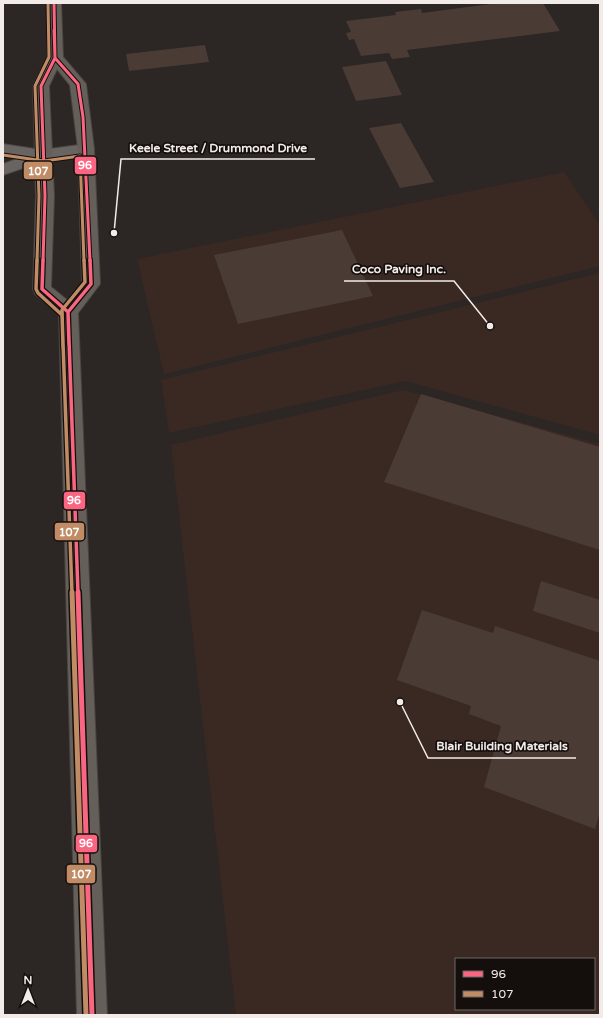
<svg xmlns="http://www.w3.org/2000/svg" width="603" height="1018" viewBox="0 0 603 1018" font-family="'Varela Round',sans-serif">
<rect width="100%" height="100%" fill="#2c2624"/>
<path fill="#3a2923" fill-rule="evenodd" d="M564,172L600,225V266L164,374L137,259Z
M600,273V435L405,381L169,433L161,380Z
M403,390L600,444V1015H236L171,445ZM456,959H594V1009H456Z"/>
<path fill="#4a3b35" d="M498,3H543L560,31L407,50L410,57L392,59L389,53L361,56L354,39L349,40L346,33L351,32L346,21L396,15L395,12L421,9L422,13Z
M205,45L209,62L129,71L126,54Z
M386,61L402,95L356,101L342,67Z
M401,123L434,182L400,188L369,128Z
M342,230L373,296L238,324L214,255Z
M421,394L600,447V550L384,482Z
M541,581L600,600V633L533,611Z
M422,610L493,633L495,626L600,661V812L595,829L484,787L501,726L469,714L471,706L397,680Z"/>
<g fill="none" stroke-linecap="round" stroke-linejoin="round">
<g stroke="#494442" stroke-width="2">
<path id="minor" d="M3,144L42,150L86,144L92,145L94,149L92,153L47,160L3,175V164L22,157L3,154Z"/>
</g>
<g stroke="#494442" stroke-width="2">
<path id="major" d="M47,3H61L63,57L86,84L94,149L100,284L78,313L107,1015H77L59,314L35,294L33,289L36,196L33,86L47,58ZM57,69L70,85L78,149L82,283L67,300L51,287L54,196L49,86Z"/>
</g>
<use href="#minor" fill="#686462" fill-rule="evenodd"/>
<use href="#major" fill="#655f59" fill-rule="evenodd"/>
<g stroke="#140f0d" stroke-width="5">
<path id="bus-1-far2" d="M54,3L55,58L78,84L83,117L90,261
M43,261L45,196L41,86L55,58L54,30"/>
</g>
<g stroke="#140f0d" stroke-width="6">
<path id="bus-1-far1" d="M43,260L42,289L68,312L69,345
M78,593L68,312L91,284L90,260"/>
</g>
<g stroke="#140f0d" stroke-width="8">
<path id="bus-1" d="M78,592L92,1015"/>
</g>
<g stroke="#140f0d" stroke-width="5">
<path id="bus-2-far2" d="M3,155L44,161L80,156L84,261
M37,261L39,196L35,86L49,57L48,3"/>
</g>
<g stroke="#140f0d" stroke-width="6">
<path id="bus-2-far1" d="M37,260L36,289L38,293L62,315L72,593
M63,348L62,310L85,282L84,260"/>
</g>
<g stroke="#140f0d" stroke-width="8">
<path id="bus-2" d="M72,592L86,1015"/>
</g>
<use href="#bus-1-far2" stroke="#fa6682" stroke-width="3"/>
<use href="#bus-1-far1" stroke="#fa6682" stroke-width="3.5"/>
<use href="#bus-1" stroke="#fa6682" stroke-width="5"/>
<use href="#bus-2-far2" stroke="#c18c65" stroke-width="3"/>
<use href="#bus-2-far1" stroke="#c18c65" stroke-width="3.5"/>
<use href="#bus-2" stroke="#c18c65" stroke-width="5"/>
</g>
<path fill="none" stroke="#f3ebe8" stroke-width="1.5" d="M114 233L121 159H315M490 326L454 281H344M400 702L428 758H576"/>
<g fill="#f3ebe8" stroke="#140f0d" stroke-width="1.5">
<circle cx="114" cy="233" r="4"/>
<circle cx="490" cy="326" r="4"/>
<circle cx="400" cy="702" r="4"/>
</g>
<g font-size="12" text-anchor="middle" font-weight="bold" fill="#f3ebe8" stroke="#140f0d" stroke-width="3.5" stroke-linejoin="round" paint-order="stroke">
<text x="218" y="152">Keele Street / Drummond Drive</text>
<text x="399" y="273">Coco Paving Inc.</text>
<text x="502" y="750">Blair Building Materials</text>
</g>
<g stroke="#140f0d" stroke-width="1.5">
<rect x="74" y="156" width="23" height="19" rx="4" fill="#fa6682"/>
<rect x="23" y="161" width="30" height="19" rx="4" fill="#c18c65"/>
<rect x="63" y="491" width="23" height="19" rx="4" fill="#fa6682"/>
<rect x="54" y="522" width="31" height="19" rx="4" fill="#c18c65"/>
<rect x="75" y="834" width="23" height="19" rx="4" fill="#fa6682"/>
<rect x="66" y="864" width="30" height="20" rx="4" fill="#c18c65"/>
</g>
<g font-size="11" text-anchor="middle" font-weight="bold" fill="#fff">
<text x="85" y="169">96</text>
<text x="38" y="175">107</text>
<text x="74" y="504">96</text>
<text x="69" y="536">107</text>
<text x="86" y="847">96</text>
<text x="81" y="878">107</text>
</g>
<rect width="603" height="1018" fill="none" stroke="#f3ebe8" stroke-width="8"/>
<rect x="455" y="958" width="140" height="52" fill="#140f0d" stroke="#6d6765"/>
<rect x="463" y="971" width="20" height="6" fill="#fa6682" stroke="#6d6765"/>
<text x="491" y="978" font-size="12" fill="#f3ebe8">96</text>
<rect x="463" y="991" width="20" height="6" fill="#c18c65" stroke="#6d6765"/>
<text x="491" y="998" font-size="12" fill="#f3ebe8">107</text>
<g transform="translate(28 990)" stroke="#140f0d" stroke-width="3" paint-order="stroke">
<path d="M0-3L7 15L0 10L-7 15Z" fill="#f3ebe8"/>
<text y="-6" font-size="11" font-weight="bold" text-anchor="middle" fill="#f3ebe8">N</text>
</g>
</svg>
